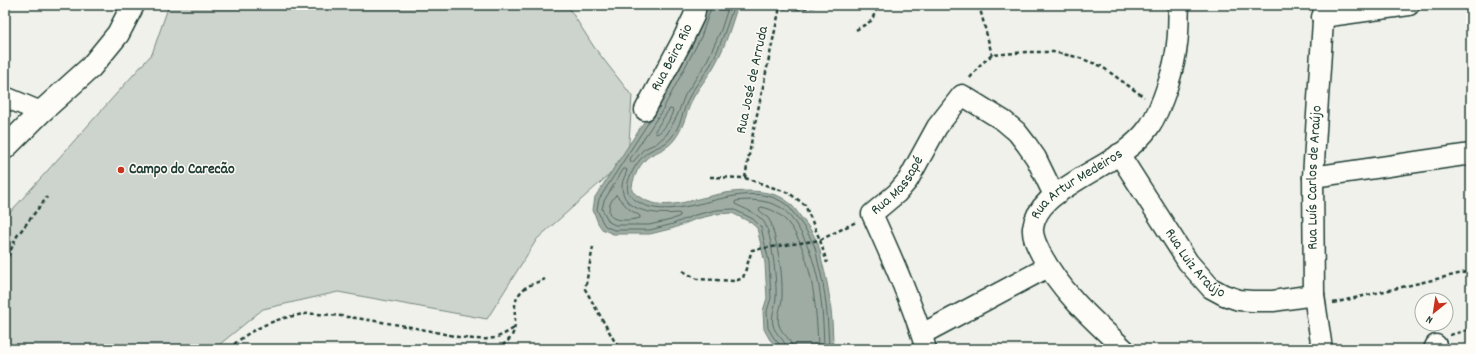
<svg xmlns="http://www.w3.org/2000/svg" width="1476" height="354" viewBox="0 0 1476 354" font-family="Dekko,sans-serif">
<rect width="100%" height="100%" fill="#f0f1eb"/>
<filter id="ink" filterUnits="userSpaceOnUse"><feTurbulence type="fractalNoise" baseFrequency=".025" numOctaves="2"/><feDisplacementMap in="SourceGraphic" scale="8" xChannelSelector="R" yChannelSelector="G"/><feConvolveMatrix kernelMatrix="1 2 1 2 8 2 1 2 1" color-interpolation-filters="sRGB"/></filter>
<g filter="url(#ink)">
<path fill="#cdd3cd" stroke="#768880" d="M169,5H567L594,47L632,96L628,158L537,239L487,319L338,292L263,309L214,349H5V218L152,54Z"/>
<path fill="#9faca4" stroke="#6c8077" d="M703,5H738C731,26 725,48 713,68C707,78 699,87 693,98C686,112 684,128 674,140C668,148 659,151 651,155C641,161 631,179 632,191C657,215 685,201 715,195C733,191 754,189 772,194C785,197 793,205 800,216C807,224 814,234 818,244C820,250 821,256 822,262C830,290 833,319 833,349H779L770,340L764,329L763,311L767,298L765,263L757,228L750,222L732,213L717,214L696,219L674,228L650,234H613L602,229L598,223L593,210L595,197L655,105Z"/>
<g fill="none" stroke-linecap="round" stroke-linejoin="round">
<path stroke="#526961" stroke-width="1" d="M712,5L701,37L663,109L630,159L631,162H633L644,149L657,143L667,134L677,116L685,95L706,63L721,30L729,5
M734,5C727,25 721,45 711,64C705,75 695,85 689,97C683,110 681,126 671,138C664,146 656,147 648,152C639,158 622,183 629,194C631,197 636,201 640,203C680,226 749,171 789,207C792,211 795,215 798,219C804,227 810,236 814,245C816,250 817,257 818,262C826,291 828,320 829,349
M670,109L673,110C671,118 664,132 656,134L655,131Z
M650,120L599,199L597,209L602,221L605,226L614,230H650L673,224L695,215L716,210L733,209L753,219L761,227L769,262L771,298L767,311L768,328L774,338L781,346V349
M624,169H626L627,170C626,175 622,180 622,186C622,213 659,215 678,213L680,214V216L671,220L649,225H615L609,222L602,209L604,201Z
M616,195L629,209L640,216V218C633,220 623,221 616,219C604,216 610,200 616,195Z
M786,349C786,339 775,335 773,325C771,315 775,308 776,298C777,284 772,233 764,222C757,213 745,209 735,204V202L736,201C750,199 767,200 780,207C787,211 790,217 795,223C820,259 823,306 824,349
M792,349C792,338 782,335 779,325C776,315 782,307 782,297C783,272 778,248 771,223L768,218L759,210L761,207C811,214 817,309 818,349"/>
<g stroke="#1f3d34" stroke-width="23">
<g id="minor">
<path d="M1322,17L1409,5"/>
<path d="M5,97L41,112"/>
<path id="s1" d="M645,110L681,43L694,16L696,5"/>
<path id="s2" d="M1119,154L1188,262L1211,288L1224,295L1239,300L1252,301H1273L1314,295"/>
<path d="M1313,177L1471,154"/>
<path d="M922,334L1048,267"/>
<path id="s3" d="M926,349C912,303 892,258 872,214L897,193L908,180L937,127L962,95L1004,121L1017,132L1027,145L1036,158L1054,195"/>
<path id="s4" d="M1124,349C1093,320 1061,292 1041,254C1037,246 1032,237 1033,228C1036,204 1060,191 1079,179C1103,164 1132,151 1149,127C1162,108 1175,67 1177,44C1179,31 1178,18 1179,5"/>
<path id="s5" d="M1322,349L1314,295L1313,177L1324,5"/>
<path d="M1434,349L1436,345"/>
</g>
</g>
<g stroke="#1f3d34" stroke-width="25">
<path id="major" d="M5,148L41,112L91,67L118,34L133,5"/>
</g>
<path stroke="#1f3d34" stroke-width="2.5" stroke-dasharray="4 3" stroke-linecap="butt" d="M776,5C790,12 809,7 824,5
M979,5L992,55
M856,30L871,21L879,5
M970,78L980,65L992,55L1026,52H1053L1077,57L1101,66L1144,97
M710,177L745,178L789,193L805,205L820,240L827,263
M745,178L752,138L780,7
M593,247L585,289L619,349
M5,263L17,236L47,197
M683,271L697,279L735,281L743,278L752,250L820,240L856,222
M1333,303L1471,271
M1450,335L1471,329
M229,349C247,331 273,319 298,315C312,312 327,315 341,316C371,320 401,325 431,331C450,335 474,342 494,338C502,336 509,331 516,327
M496,349C532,331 501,307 525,288C531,284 539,282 545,279"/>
<use href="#minor" stroke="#fdfcf7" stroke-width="20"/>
<use href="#major" stroke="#fdfcf7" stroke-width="22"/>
</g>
</g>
<circle fill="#c8321e" stroke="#fdfcf7" stroke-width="1.5" cx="121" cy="170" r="4"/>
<g text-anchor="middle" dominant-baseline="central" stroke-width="3" stroke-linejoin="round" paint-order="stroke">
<g font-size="15" fill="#1f3d34" stroke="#fdfcf7">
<text stroke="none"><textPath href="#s1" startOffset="59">Rua Beira Rio</textPath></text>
<text transform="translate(753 80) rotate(-78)">Rua José de Arruda</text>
<text stroke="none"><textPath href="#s5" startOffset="172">Rua Luís Carlos de Araújo</textPath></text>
<text stroke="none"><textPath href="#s3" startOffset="184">Rua Massapé</textPath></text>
<text stroke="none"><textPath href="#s4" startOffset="219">Rua Artur Medeiros</textPath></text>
<text stroke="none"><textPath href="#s2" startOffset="134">Rua Luiz Araújo</textPath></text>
</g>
<g font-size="15" font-weight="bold" fill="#1f3d34" stroke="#fdfcf7" text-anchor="start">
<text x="129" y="170">Campo do Carecão</text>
</g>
</g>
<rect width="1476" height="354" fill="none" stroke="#fdfcf7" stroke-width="20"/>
<rect x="10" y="10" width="1456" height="334" fill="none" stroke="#1f3d34" stroke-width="1.5" filter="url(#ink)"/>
<g transform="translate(1434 312) rotate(210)"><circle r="19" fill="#fdfcf7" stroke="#a4b0a9"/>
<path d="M0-3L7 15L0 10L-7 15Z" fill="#c8321e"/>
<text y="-6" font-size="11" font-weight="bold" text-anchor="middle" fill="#1f3d34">N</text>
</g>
</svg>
